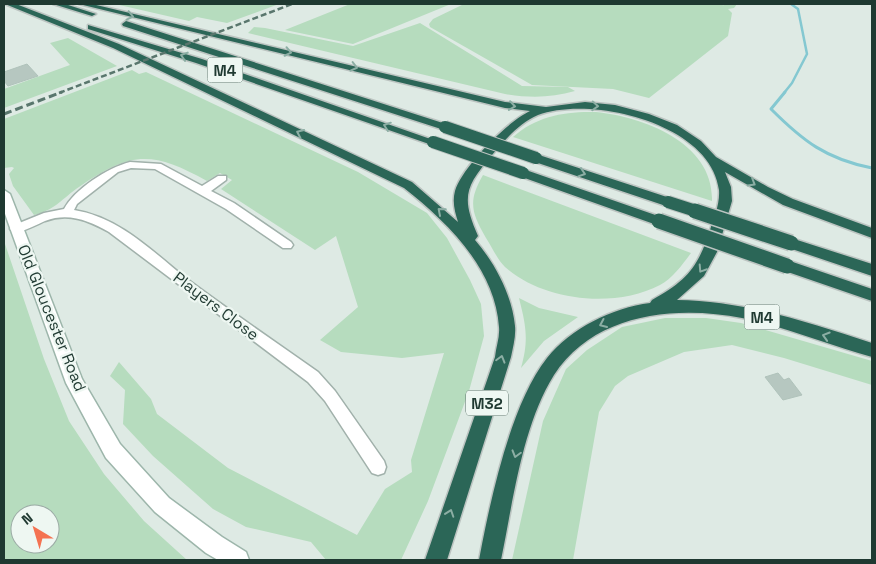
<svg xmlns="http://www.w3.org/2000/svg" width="876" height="564" viewBox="0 0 876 564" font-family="'Space Grotesk',sans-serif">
<rect width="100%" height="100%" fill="#deeae4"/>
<path fill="#b6dcbe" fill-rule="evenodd" d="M115,4H279L227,23L197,17L189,21Z
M350,4H451L353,44L285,30Z
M464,4H721L724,6L722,4H737L734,8L728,9L732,13L728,36L649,98L613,89L532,85L430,27L429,24L433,19Z
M420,23L522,86L568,87L575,91C551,98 529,98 505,94L248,33L254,27L265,28L353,46Z
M68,38L117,66L4,108V89L70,65L50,43Z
M132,70L139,74L146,72L358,172L427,213L447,238L470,280L481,304L484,336L469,391L428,501L401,560H326L311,542L246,527L213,509L153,456L123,424L125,390L110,376L119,362L151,399L157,414L228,468L357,535L385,489L412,472L411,460L444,353L402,358L341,352L320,340L358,307L336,236L315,250L221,189L232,180L220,173L207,181C150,149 129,152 76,189C60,201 54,210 34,215L13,186L9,174L14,168L12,167L4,168V119Z
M596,112C644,117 714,143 712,201L513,137C536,116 566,111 596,112Z
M483,175L691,253C682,265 673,278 660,285C614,309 543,301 505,267C497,259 492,247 486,238C471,212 468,201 483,175Z
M4,241L44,359L69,421L104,474L144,521L187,560H4ZM20,514H50V544H20Z
M519,298L539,308L578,317L544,341L521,368C529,340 526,326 519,298Z
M665,318H706L741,323L872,361V385L784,358L732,345L684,352L628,376L615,386L599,412L573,560H512L543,421L566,369L587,350L622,327Z"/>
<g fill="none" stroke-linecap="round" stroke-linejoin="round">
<path stroke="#84c8d1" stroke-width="2.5" d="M784,93L792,83L807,54L798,9L791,4"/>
<path stroke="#84c8d1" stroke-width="3" d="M785,92L771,109C803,141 826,159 872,168"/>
</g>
<path fill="#b6c7c0" stroke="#b0c3bb" d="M27,64L38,76L8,86L4,81V72Z
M778,373L784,380L789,378L802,395L783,400L765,377Z"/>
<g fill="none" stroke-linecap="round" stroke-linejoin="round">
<g stroke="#a1b1ab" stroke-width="3">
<path id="street" d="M130,162L161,164L202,186L218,176H226V180L211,191L234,203L291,242L293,245L291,248H283L226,209L155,169L131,168L118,172L77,204L74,210C119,217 153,252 187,279C230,311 274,341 318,372L335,391L384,461L386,467L384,473L378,475L372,473L325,401L308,382L109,232C89,221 69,212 45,221C36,225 26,230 16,233L10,229L12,226L44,213L64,209C75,189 107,168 130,162Z"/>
</g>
<g stroke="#9db6ab" stroke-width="3">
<path id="secondary" d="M4,190L10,194L82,379L120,444L169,498L222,537L246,552L249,560H218L206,553L155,512L106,458L66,383L4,211Z"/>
</g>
<g stroke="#bcc4c1" stroke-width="3">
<path id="highway" d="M5,4H16L119,44L412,182L458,222C455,212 452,202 455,191C462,167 507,122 530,111L505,108L79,4H92L505,102L546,107L585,102L615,105L649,114L677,125L701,141L716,157L768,187L793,199L872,228V238L783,205L725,172L731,187L732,201L717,252L704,276L677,300C745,301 808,322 872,343V357C829,345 786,327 742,318C676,305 594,313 554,375C522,426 513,502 501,560H479C490,502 510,405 547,358C571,328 612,308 650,303L652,300C686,281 698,268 710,230C714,217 720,204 719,190C711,123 590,95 538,115C519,123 505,140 492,155C465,187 461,197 478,236L475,240C495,263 512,295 515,326C516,336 513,347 511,357L447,560H425L495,357C496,347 500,337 499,327C495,268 447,222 404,188L113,48Z
M53,4H65L96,14L92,16Z
M126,21L449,125L451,127L445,130L441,129L123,26L122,24Z
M88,25L202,59L439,142L437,144H429L196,63L88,29Z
M536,154L673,199L675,202L668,206L663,205L532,161V155Z
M523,169L664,218L666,221L664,224H654L519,176L517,173Z
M791,238L872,264V276L786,247L784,243Z
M787,260L872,289V301L782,270L780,266L782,262Z"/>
</g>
<use href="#street" fill="#fff" fill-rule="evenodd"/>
<use href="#secondary" fill="#fff" fill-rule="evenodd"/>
<use href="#highway" fill="#2b6657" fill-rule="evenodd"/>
<path stroke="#59766d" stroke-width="2.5" stroke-dasharray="6 3" stroke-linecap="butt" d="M59,93L292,4"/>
<path stroke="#59766d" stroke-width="3" stroke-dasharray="8 4" stroke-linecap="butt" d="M4,114L62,92"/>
<g stroke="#bcc4c1" stroke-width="14" stroke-linecap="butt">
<path id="highway-bridge-far1" d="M445,127L536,158
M433,142L523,173
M668,202L699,212"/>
</g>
<g stroke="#bcc4c1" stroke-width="18" stroke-linecap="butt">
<path id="highway-bridge" d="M695,211L791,243
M659,221L787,266"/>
</g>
<use href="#highway-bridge-far1" stroke="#2b6657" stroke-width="12"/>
<use href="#highway-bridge" stroke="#2b6657" stroke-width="15"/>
</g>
<defs><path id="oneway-chevron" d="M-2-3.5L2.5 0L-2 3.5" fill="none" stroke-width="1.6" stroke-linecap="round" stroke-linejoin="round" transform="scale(1.25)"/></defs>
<g stroke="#8caea4">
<use href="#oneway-chevron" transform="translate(130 16) rotate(13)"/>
<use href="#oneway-chevron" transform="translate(288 52) rotate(12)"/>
<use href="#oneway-chevron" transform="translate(184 56) rotate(-162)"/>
<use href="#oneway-chevron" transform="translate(354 67) rotate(14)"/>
<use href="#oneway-chevron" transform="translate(512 106) rotate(8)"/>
<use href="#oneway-chevron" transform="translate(595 106) rotate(3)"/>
<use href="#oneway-chevron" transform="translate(387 126) rotate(-161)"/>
<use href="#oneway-chevron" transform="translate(300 133) rotate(-155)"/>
<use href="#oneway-chevron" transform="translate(582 173) rotate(18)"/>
<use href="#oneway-chevron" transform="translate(752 183) rotate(31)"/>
<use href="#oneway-chevron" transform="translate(441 211) rotate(-139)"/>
<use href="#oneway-chevron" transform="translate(702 269) rotate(123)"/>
<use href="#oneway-chevron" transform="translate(603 324) rotate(156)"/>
<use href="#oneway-chevron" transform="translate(826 336) rotate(-163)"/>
<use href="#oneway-chevron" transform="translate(501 359) rotate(-74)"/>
<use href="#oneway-chevron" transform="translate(516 454) rotate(106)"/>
<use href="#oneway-chevron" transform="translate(450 513) rotate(-71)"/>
</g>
<g text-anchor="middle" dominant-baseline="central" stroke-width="4.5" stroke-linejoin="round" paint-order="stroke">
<g fill="#eef7f2" stroke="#5d726b" stroke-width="1">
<rect x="207.5" y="57.5" width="35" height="25" rx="4"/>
<rect x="744.5" y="304.5" width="35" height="25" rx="4"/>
<rect x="466" y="390.5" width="42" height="25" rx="4"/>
</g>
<g font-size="15" font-weight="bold" fill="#1f3931">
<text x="225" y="70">M4</text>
<text x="762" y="317">M4</text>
<text x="487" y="403">M32</text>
</g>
<g font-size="16" fill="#1f3931" stroke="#eef7f2">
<text transform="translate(216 306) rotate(37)">Players Close</text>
<text transform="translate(52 318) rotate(68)">Old Gloucester Road</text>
</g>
</g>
<rect width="876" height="564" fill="none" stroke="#1f3931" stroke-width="10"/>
<g transform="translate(35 529) rotate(322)"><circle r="24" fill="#eef7f2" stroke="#9baba5"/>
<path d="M0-4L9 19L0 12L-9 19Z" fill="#f47251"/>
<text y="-8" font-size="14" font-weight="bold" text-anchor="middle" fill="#1f3931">N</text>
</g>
</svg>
